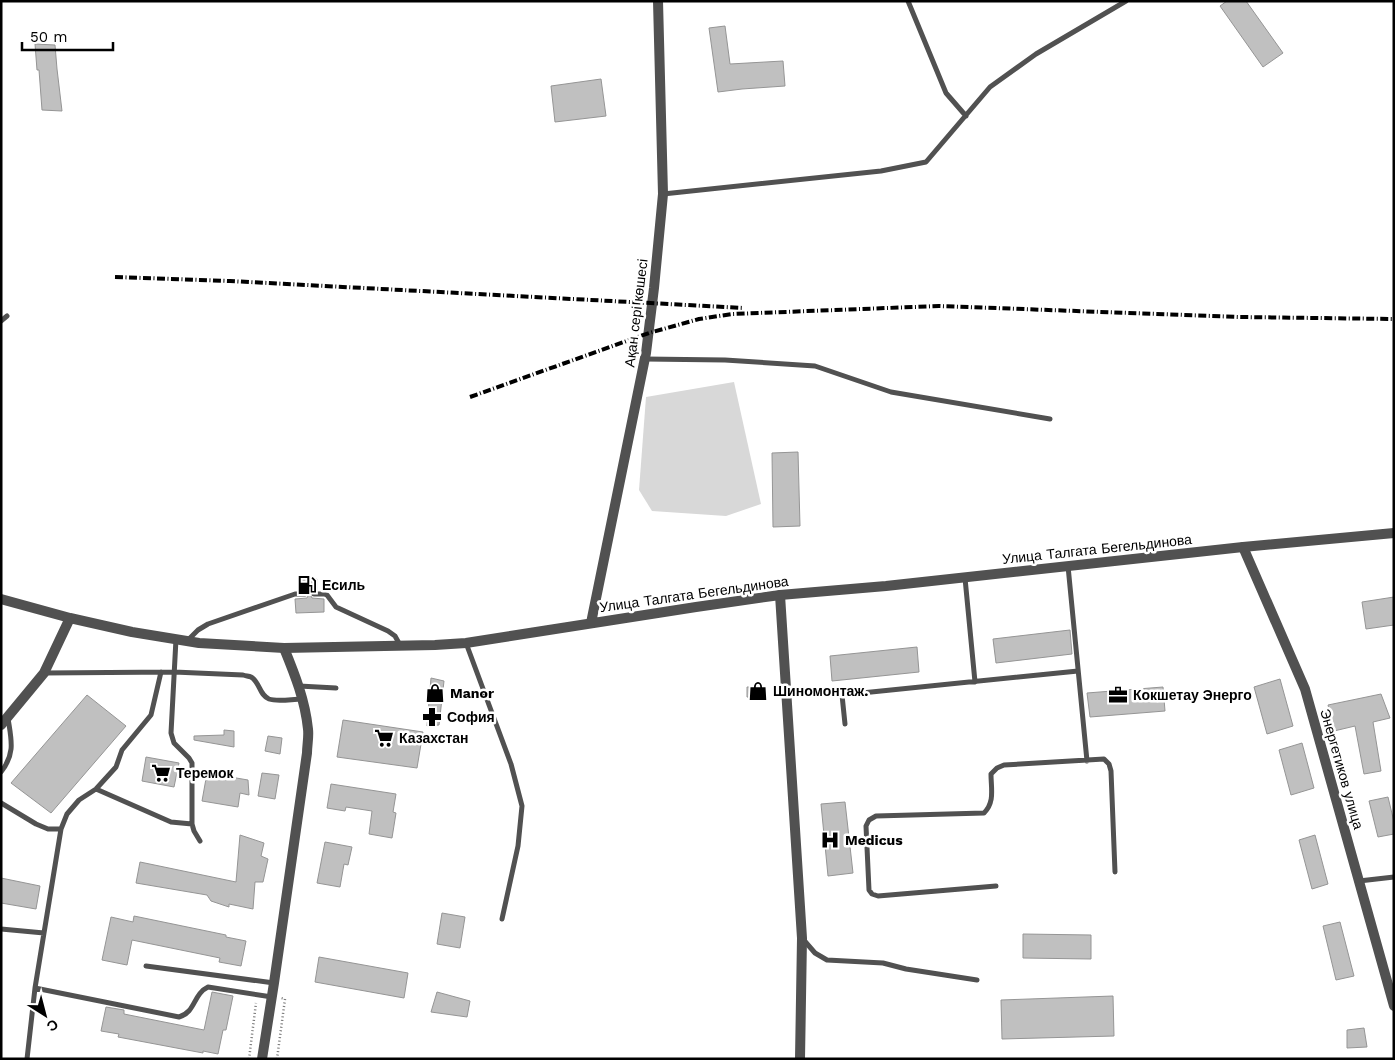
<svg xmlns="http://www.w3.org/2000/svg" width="1395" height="1060" viewBox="0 0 1395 1060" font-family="'Work Sans',sans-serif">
<rect width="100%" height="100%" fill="#fff"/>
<path fill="#d8d8d8" d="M734,382L761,504L726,516L652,511L639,490L646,397Z"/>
<path fill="#c0c0c0" stroke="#959595" d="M1227,1H1246L1283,53L1263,67L1220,6Z
M725,26L730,64L783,61L785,86L742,89L718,92L709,28Z
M35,44L55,45L57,69L62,111L42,110L39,70H37Z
M601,79L606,116L555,122L551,86Z
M798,452L800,526L773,527L772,453Z
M299,579H317V590L311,591L310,594L312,598L324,599V612L296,613L295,599L307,598L309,594L307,590H299Z
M1394,597V625L1366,629L1362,602Z
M1070,630L1072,654L996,663L993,639Z
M917,647L919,672L832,681L830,656Z
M431,678L444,681L439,725L427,726Z
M1280,679L1293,726L1267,734L1254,687Z
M747,687H761V698L747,697Z
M1163,687L1165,711L1090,717L1087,693Z
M1381,694L1390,718L1373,722L1381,771L1364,774L1355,726L1334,731L1328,705Z
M87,695L126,726L51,813L11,783Z
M343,720L423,732L417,768L337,757Z
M224,730L234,731V747L194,740V736L224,735Z
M268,736L282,738L280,754L265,751Z
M1302,743L1314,788L1291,795L1279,750Z
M146,757L179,763L174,787L142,781Z
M207,773L248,780L249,795L240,793L238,807L202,801Z
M262,773L279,775L275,799L258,796Z
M331,784L396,794L393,812L396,813L392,838L369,834L372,811L346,807L345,811L327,808Z
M1388,797L1394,822V834L1378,837L1369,801Z
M845,802L853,873L828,876L821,804Z
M240,835L264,843L261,856L268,859L263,882H255L253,909L229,904V907L211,901L207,895L136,883L140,862L236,882Z
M1315,835L1328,884L1312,889L1299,840Z
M325,842L352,847L348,865L344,864L340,887L317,883Z
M1,878L40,886L36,909L1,903Z
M442,913L465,917L460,948L437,944Z
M134,916L226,935V937L246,941L241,966L219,962L220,958L132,940L127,965L102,960L111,917L133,922Z
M1340,922L1354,976L1336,980L1323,926Z
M1023,934L1091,935V959L1023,958Z
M319,957L408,973L404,998L315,982Z
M212,992L233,996L226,1030H223L218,1054L203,1051V1053L118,1037L119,1034L101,1031L106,1007L124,1010V1014L204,1030Z
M437,992L470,1001L467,1017L431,1012Z
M1113,996L1114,1036L1002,1039L1001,1000Z
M1364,1028L1367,1047L1347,1048V1030Z"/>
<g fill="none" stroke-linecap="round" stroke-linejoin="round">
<path stroke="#737373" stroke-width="2.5" stroke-dasharray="1 2.5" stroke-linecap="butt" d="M249,1059L256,1003
M277,1059L285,999L281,998"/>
<path stroke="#515151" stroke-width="5" d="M908,1L946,93L966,116
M663,194L881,171L926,162L990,87L1036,54L1126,1
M1,321L7,316
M645,359L725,360L815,366L891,392L1050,419
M1068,566L1087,761
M965,578L975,682
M314,594H324L327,595L336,607L388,631L395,636L400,645
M176,639L171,733L174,743L189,758L192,763V824L194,831L200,841
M187,641L198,630L208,624L295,594H305
M466,643L511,764L522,806L518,846L502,919
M44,673L174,672L243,675C246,676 249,676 251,677C260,682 259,695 269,699C278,702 292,699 302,699
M299,686L336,688
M845,724L842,695L1078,671
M1,772C16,753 11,739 8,718
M96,789L171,822L192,824
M1,803L36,824L48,829H61
M1359,881L1394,877
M996,886L878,896L872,894L869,890L866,826L869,820L876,816L984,813C995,802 991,789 991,774L997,768L1004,765L1104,759L1109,764L1111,771L1115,872
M1,929L44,933
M802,938L815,953L827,960L883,963L906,969L977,980
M146,966L274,983
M35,988L179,1017C196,1012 193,994 208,987L272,997
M27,1059L35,988L61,829L67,814L79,800L96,789L116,767L122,750L151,715L161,672"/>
<path stroke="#515151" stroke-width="10" d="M1243,547L1305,689L1394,1006
M780,595L802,938L800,1059
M262,1059L274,983L307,753C307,745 309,737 308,729C305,700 295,675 284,648"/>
<path stroke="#515151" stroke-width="10" d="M1,599L70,618L132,632L199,643L284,648L435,645L466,643L696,607L780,595L886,586L1243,547L1394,533
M591,623L646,353L654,288L663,194L658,1
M1,725L44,673L70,618"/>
<path stroke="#000" stroke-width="4" stroke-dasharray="8 2.5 1 2.5" stroke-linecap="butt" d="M115,277L230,281L744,308
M470,397L649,333L699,319L732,314L939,306L1240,317L1394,319"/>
</g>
<defs>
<g id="fuel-bare" transform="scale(1.5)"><path d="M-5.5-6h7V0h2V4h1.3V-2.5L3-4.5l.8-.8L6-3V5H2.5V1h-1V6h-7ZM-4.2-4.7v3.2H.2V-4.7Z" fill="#000" stroke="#fff" stroke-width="2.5" paint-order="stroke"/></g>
<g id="shop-bare" transform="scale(1.5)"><path d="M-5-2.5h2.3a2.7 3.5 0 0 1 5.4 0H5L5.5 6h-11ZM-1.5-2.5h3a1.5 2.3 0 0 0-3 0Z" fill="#000" stroke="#fff" stroke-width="2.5" paint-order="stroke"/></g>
<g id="office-bare" transform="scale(1.5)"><path d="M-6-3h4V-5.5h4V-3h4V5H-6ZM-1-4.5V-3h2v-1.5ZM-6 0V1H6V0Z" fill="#000" stroke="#fff" stroke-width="2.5" paint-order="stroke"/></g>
<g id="pharmacy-bare" transform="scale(1.5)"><path d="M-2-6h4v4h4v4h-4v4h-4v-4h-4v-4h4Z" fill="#000" stroke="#fff" stroke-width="2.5" paint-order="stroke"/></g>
<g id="supermarket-bare" transform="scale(1.5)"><path d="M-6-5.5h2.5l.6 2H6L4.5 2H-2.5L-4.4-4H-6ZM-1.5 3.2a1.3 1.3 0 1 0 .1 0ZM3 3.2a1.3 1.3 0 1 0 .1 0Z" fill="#000" stroke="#fff" stroke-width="2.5" paint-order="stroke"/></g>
<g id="hospital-bare" transform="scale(1.5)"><path d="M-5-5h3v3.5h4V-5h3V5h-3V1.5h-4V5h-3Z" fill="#000" stroke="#fff" stroke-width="2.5" paint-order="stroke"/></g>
</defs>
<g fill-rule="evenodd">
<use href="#fuel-bare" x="307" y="585"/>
<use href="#shop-bare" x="758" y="691"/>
<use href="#shop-bare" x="435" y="693"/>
<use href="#office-bare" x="1118" y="695"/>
<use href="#pharmacy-bare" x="432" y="717"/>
<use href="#supermarket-bare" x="384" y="738"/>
<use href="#supermarket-bare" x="161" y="773"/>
<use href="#hospital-bare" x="830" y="840"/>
</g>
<g text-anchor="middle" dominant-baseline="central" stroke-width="5" stroke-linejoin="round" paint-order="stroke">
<g font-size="14" fill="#000" stroke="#fff">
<text transform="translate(636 313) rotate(-83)">Ақан сері көшесі</text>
<text transform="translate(1097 549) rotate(-6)">Улица Талгата Бегельдинова</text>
<text transform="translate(694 594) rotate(-8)">Улица Талгата Бегельдинова</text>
<text transform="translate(1342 769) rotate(74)">Энергетиков улица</text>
</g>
<g font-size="14" font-weight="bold" fill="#000" stroke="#fff" text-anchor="start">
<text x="322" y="585">Есиль</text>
<text x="773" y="691">Шиномонтаж.</text>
<text x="450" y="693">Manor</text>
<text x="1133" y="695">Кокшетау Энерго</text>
<text x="447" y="717">София</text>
<text x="399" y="738">Казахстан</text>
<text x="176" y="773">Теремок</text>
<text x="845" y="840">Medicus</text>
</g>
</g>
<rect width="1395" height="1060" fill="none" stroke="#000000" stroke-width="5"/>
<g transform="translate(45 1015) rotate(144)" stroke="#ffffff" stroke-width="4" paint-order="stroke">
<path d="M0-4L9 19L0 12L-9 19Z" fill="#000000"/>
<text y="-8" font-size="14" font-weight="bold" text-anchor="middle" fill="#000000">С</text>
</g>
<path d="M22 42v8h91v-8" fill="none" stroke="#000000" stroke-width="2.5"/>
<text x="30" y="42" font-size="15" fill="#000000" stroke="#ffffff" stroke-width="4" paint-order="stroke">50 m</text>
</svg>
